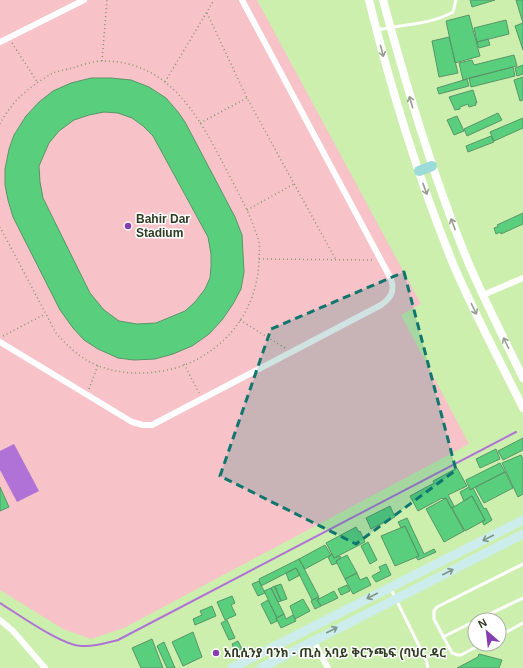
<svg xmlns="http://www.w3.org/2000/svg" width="523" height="668" viewBox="0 0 523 668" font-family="Arial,'Noto Sans Ethiopic',sans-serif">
<rect width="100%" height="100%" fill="#ccefae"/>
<path fill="#f7c2c8" d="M0,0H257L421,304L401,315L469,444L124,628L91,639L63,629L0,590Z"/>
<path fill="#b072d7" d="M14,444L39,491L17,502L0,470V451Z"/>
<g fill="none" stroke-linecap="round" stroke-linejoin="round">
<path stroke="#b072d7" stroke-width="2" d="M0,603C18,614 62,646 82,646C94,647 106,643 118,640L516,432"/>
</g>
<path fill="#59cf7e" stroke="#589568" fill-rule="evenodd" d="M470,0H495L472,7Z
M516,0H523V50L515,26L523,23Z
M469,15L480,56L455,63L446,21Z
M506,20L509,34L477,42L474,28Z
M449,37L458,73L439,77L432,41Z
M488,39L490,45L479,48L477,42Z
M514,55L517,66L463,80L459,63L472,60L474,65Z
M523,65V74L517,76L515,68Z
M513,67L515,76L471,87L469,78Z
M523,77V100L520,101L514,80Z
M91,78H111L131,80L149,87L166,98L178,112L185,122L235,217L242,235L244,272L241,289L233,304L222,320L209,334L192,346L173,354L155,359L134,360L118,358L98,349L84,340L73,328L60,310L13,217L8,200L5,185V169L9,149L14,135L26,116L39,102L53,91L71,83ZM104,112L118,113L132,118L143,126L153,136L208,237L211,254V267L210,278L205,289L195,302L185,311L156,323L137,324L119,321L104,310L90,293L43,198L40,182L39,166L49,143L59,131L74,120L89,115Z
M467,79L469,86L439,94L437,88Z
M473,90L477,103H475L476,105L469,107L468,104L460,107V109L455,110L449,97Z
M498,113L502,120L467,136L464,129Z
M457,116L464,131L454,135L447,120Z
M523,118V128L494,141L490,132Z
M491,136L494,142L468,152L466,146Z
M523,213V224L501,234L500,232L496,234L494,228L498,227L497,225Z
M523,438V450L503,460L498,451Z
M496,449L500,459L480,468L476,459Z
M521,455L523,459V494L518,497L502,463Z
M500,463L505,472L470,490L466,480Z
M457,468L467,486L448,495L454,506L451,508L446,498L443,499L442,498L418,511L410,496L434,483L433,481Z
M505,472L513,488L484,503L475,487Z
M0,487L9,507L0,511Z
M469,487L470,490L473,488L484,509L486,508L492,520L484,525L482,521L485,520L472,496L464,501L460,492Z
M472,496L485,520L465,531L452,508Z
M446,498L464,531L444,542L426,509Z
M390,506L395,517L371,529L366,518Z
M407,518L424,554L434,549L436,552L418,560L416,557L419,556L405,526L401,528L398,522Z
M405,526L419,556L395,566L381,536Z
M356,527L359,532L360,531L365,542L334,558L326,543Z
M368,542L377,560L370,564L361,546Z
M325,545L331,555L305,569L299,559Z
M332,554L334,558L340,556L341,558L336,561L337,563L332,565L328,557Z
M347,555L357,573L345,579L336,561Z
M299,559L319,597L312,600L296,568L261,586L259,579Z
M386,564L391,575L376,582L372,576L381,571L379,567Z
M296,568L300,575L289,581L286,573Z
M357,573L360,580L367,577L371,585L353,594L345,579Z
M259,581L265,593L258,596L252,584Z
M281,584L287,599L281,601L275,586Z
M347,585L350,591L341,595L338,589Z
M274,586L281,601L278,602L271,588Z
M271,588L284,614L277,618L264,591Z
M334,591L338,598L321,606L317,600Z
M232,596L235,603L231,605L236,615L225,620L217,602Z
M318,597L319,599L317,600L321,606L315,609L311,601Z
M303,599L310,611L295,619L290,606Z
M268,600L277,618H276L277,621L271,624L261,604Z
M212,606L216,616L195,625L193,619L202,615L200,611Z
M284,614L286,619L293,615L296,621L281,628L276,618Z
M227,620L235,638L229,640L221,623Z
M193,632L202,657L183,666L172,642Z
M152,639L163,668H141L132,648Z
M238,641L242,649L235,652L232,644Z
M164,642L175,668H167L157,646Z
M479,654L502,660L499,668H457L478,657Z"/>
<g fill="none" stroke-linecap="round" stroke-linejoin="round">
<path stroke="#80996b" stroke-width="1.5" stroke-dasharray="1 3" stroke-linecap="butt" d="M207,13L247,98L336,260
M12,43L38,83
M102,61L107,0
M165,82L214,0
M200,123L247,98
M0,124C3,118 7,112 11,107C20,94 40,80 53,73C59,71 67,69 73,68C82,65 93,61 103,61C170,61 199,117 226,169C236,189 248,209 255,230C256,234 259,239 259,243C260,249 259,255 259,260C258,312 222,356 172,369C142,376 110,375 83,358C73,351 64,342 56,333L0,227
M247,210L294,184
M259,259L373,260
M240,320L285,348
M3,336L45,314
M184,364L199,393
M89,389L98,365"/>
<path stroke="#fff" stroke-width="3" d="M378,30C403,24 430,25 453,12L456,0
M391,589L426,660L428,668
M477,620L523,598
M499,636L523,623
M443,637L475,621
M482,644L461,655H458L452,653L434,619V611L437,607L523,564"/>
<path stroke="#fff" stroke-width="6" d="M0,42L84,0
M483,295L523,278
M0,342L132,422L143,425H152L381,305C391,298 395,291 391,279L242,0
M0,620L13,631L45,668
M313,640L328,668"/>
<path stroke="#fff" stroke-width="8" d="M369,0C391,90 419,180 454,266C475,315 500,361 523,408
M383,0C407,88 432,173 466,257C483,298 504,338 523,378"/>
<path stroke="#cdedec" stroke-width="9" d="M232,668L523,520
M261,668L523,534"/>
<path stroke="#9bdbd9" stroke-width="10" d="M419,171L432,166"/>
</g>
<defs><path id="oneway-shaft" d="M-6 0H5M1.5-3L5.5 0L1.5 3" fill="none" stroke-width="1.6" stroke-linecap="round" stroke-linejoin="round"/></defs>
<g stroke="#969e90">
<use href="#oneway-shaft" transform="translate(382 51) rotate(75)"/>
<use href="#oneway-shaft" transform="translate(411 102) rotate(-106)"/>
<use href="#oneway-shaft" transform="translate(425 189) rotate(70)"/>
<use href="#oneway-shaft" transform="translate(453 224) rotate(-111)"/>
<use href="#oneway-shaft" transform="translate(474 309) rotate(64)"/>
<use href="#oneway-shaft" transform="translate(506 343) rotate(-116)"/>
</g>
<g stroke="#7e9487">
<use href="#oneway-shaft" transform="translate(488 538) rotate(153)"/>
<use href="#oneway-shaft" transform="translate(448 572) rotate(-27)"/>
<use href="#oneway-shaft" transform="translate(372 596) rotate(153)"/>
<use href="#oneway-shaft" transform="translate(332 630) rotate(-27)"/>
</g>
<path fill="#0f766e" fill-opacity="0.2" stroke="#0f766e" stroke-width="3" stroke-dasharray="8 5" stroke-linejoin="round" d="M404,272L456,470L356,544L220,476L271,329Z"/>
<g fill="#863daf" stroke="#fff" stroke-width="1.5">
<circle cx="128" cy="226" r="4"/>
<circle cx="216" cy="653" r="4"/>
</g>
<g text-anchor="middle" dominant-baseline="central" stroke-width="3" stroke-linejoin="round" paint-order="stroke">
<g font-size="12" font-weight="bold" fill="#2e3c22" stroke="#fff" text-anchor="start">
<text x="136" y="219">Bahir Dar<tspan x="136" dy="14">Stadium</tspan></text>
<text x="224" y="653">አቢሲንያ ባንክ - ጢስ አባይ ቅርንጫፍ (ባህር ዳር</text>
</g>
</g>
<g transform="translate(487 632) rotate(332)"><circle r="19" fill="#ffffff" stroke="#abb1a7"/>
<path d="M0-3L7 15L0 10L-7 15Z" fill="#863daf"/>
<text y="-6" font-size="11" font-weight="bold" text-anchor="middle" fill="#2e3c22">N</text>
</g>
</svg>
